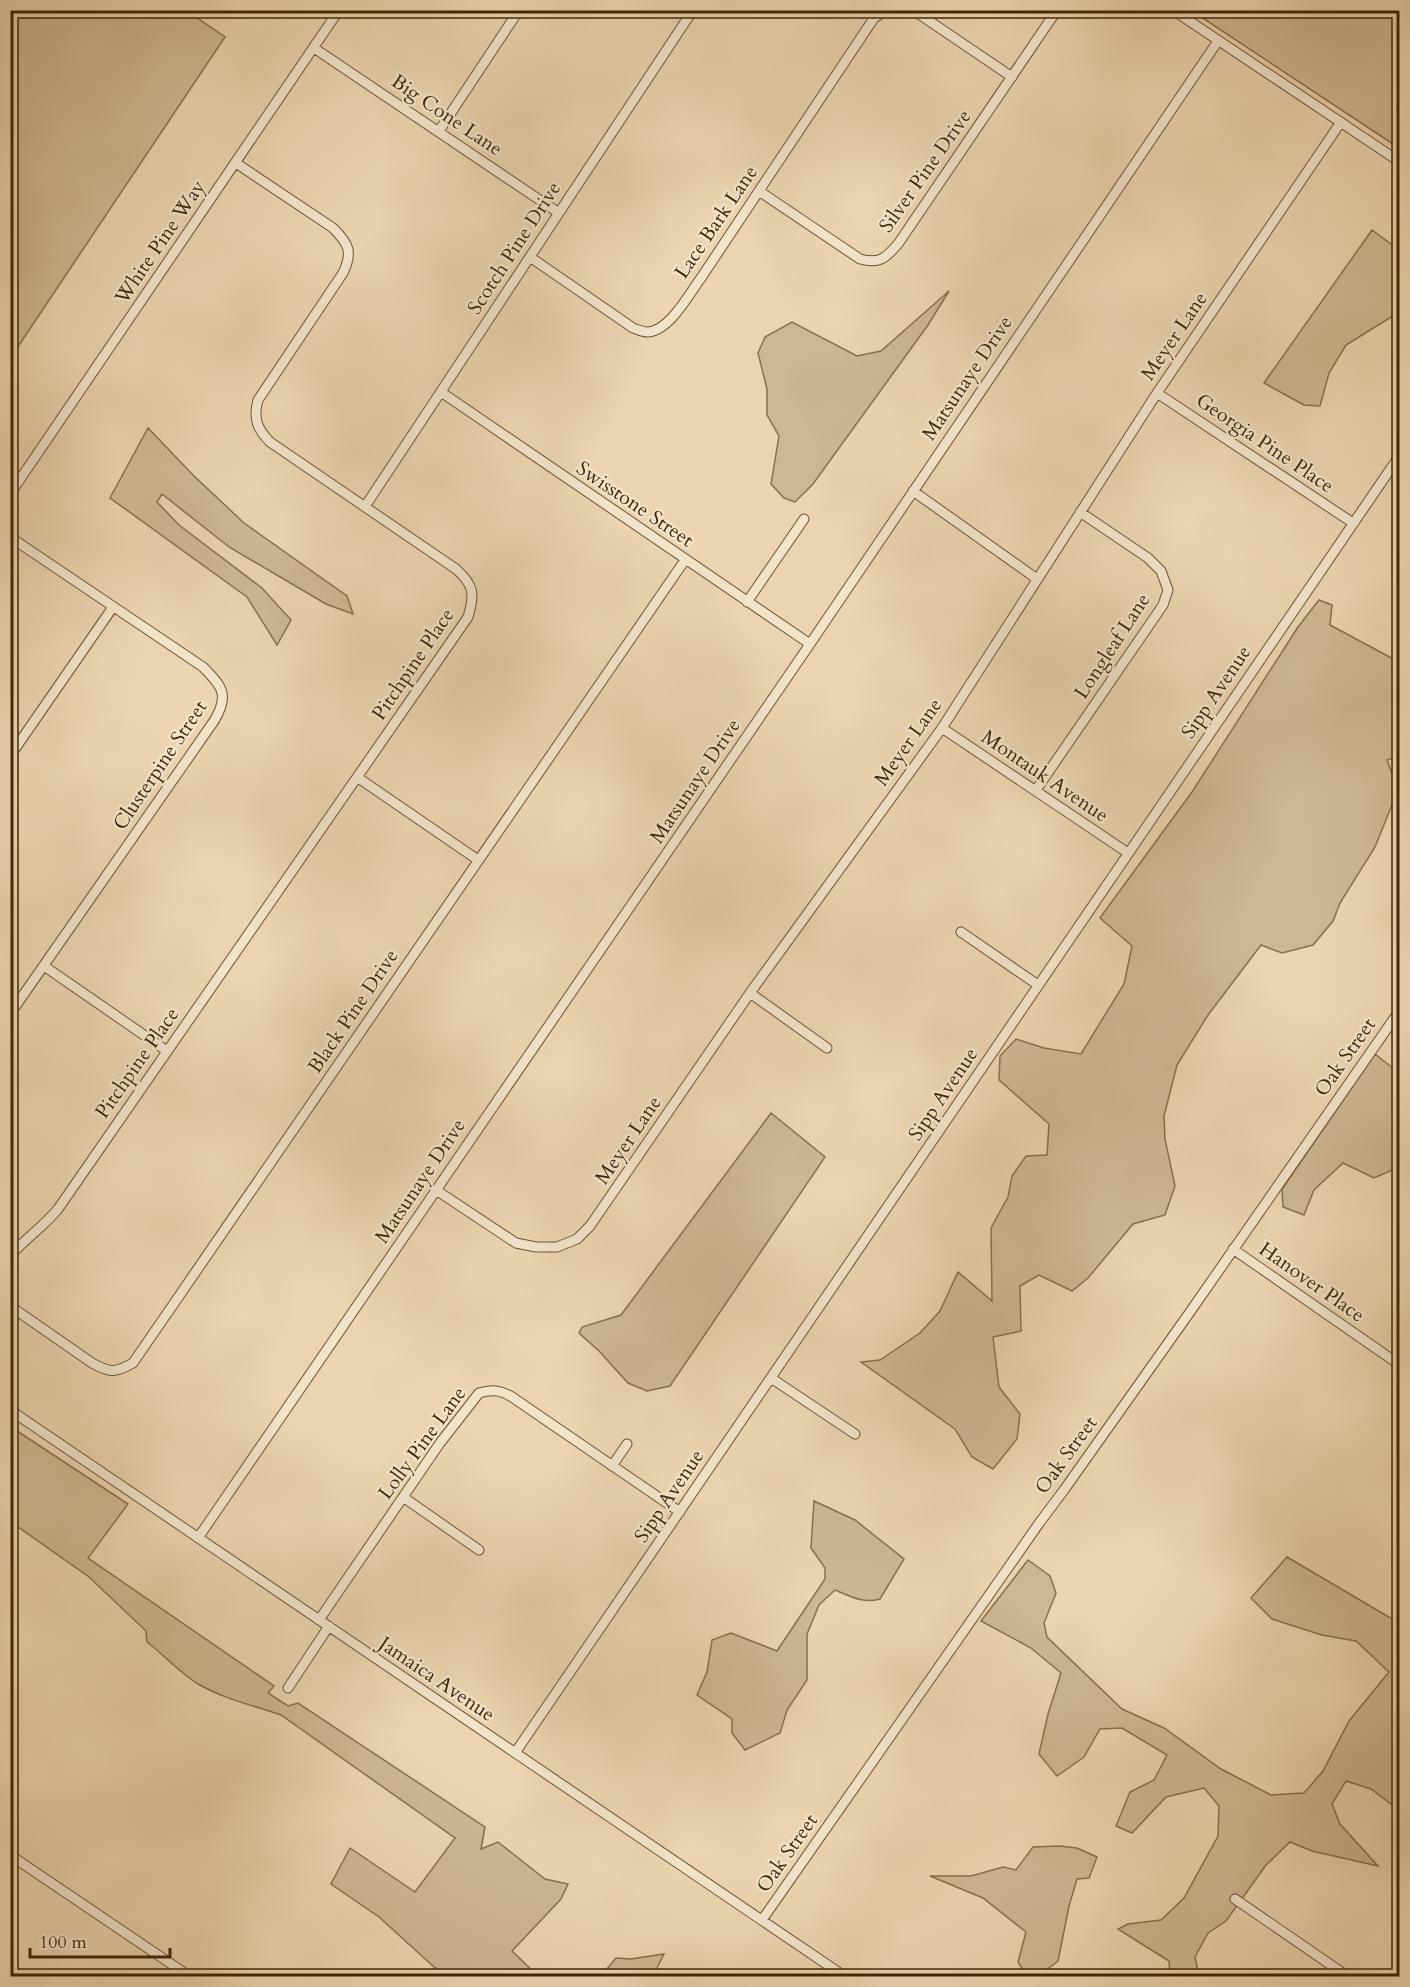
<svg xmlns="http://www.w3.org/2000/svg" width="1410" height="1987" viewBox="0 0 1410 1987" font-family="Cardo,serif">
<rect width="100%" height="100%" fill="#ebd4af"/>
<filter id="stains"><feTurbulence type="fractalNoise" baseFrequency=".00333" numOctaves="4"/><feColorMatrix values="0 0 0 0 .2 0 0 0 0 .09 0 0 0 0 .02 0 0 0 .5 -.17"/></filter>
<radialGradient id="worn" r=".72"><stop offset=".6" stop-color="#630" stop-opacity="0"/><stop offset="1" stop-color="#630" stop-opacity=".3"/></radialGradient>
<path fill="#ceb792" stroke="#87704c" stroke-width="1.5" d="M11,10L187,11L225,37L11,357Z
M1192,11H1399V148Z
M1372,230L1399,250V310L1393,316L1346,345L1329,373L1320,406L1304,405L1264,383Z
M949,291L928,325L813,484L795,502L784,498L771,484L779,436L767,415V389L758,353L765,337L792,322L857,356L881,351Z
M148,428L194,476L244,523L347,596L353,614L326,604L229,547L162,494L157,502L179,525L262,588L291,620L277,645L247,597L110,498Z
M1319,600L1332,605L1330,625L1399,662V757L1387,760L1398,790L1375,847L1340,903L1333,921L1313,945L1282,953L1261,945L1208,1015L1177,1065L1164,1116L1165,1139L1175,1186L1165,1215L1133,1224L1088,1278L1072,1291L1039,1275L1020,1286L1021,1331L993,1337L999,1387L1020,1414L1017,1439L993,1469L972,1457L955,1429L861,1362L880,1360L920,1333L940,1311L958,1272L992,1301L991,1228L1008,1197L1012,1176L1026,1156L1047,1155L1049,1124L999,1080L1000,1056L1016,1039L1044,1048L1081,1054L1124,984L1132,946L1100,918L1192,792L1298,627Z
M1375,1054L1399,1073V1167L1374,1178L1343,1163L1314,1190L1304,1215L1283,1207L1282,1189Z
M771,1113L825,1157L670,1386L647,1391L628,1383L599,1351L579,1333L582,1327L621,1315Z
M11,1427L128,1504L88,1558L274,1686L268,1693L288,1706L298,1703L485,1827L481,1849L498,1842L545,1879L568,1884L561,1899L512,1951L538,1976H449L434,1967L379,1917L331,1884L350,1848L415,1892L455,1838L281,1715C252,1705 224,1699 198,1684C180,1673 164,1655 147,1642L146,1631L89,1577L11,1522Z
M814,1501L855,1520L904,1559L880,1599C863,1604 850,1596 835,1590L819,1605L807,1634V1680L787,1710L780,1733L745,1750L732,1733V1719L697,1695L707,1672L712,1640L731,1633L777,1651L825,1579V1568L811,1548Z
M1287,1557L1399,1623V1797L1395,1807L1371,1789L1346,1781L1332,1804L1340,1824L1378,1866L1312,1851L1290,1842L1266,1865L1226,1921L1208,1933L1195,1957L1199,1976H1170L1169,1961L1118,1929L1128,1924L1161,1920L1184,1898L1218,1836L1219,1806L1204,1788L1166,1797L1132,1833L1116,1826L1130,1792L1154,1780L1167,1755L1122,1728L1100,1729L1084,1757L1057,1776L1039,1754L1048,1714L1061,1673L1031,1648L981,1621L1028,1560L1050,1576L1056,1593L1044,1623L1047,1637L1122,1709L1164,1728L1221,1769L1271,1795L1304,1793L1323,1771L1349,1721L1389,1672L1356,1641L1322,1635L1272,1619L1251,1598Z
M1060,1846L1077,1848L1097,1857L1089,1878L1077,1879L1069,1906L1058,1961L1038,1976H1027L1018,1962L1026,1932L983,1898L930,1876H971L1003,1867L1016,1870L1033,1847Z
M664,1954L653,1976H601L616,1958L631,1959Z"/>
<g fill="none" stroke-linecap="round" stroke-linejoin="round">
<g stroke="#6b5330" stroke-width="11">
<path id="minor" d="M911,10L916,12L1012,77
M1173,10L1400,162
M314,48L559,213
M439,131L519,10
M759,191L860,259C879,264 885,259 898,244L1057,10
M530,257L633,328C637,329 642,332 647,332C669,332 689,294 701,278L874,18L887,10
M441,392L810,644
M1157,393L1353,523
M913,491L1037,579
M10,494L339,10
M366,505L693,10
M10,537L203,667C222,686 230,695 214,721L10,1014
M747,602L804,519
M942,728L1128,853
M10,756L113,607
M357,777L478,860
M1036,790L1163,605L1168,590L1161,571L1148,558L1080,512
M961,932L1038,985
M44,966L167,1051
M750,993L827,1048
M436,1190L516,1243L536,1247H557L577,1239L590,1226L750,993L942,728L1157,393L1341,122
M1233,1249L1400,1365
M10,1256C25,1239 43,1227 58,1209L468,617C475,594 474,585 456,569L270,442C257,429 253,418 258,400L343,273C353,252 349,244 333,228L236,163
M10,1306L92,1363C110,1373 115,1373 133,1363L685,560
M771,1378L855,1434
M10,1410L844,1976
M612,1466L627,1444
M403,1497L479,1550
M198,1538L810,644L1218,41
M319,1620L440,1443L479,1393C492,1389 500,1390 512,1397L680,1512
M288,1688L329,1626
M515,1753L1400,455
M10,1855L189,1976
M1235,1899L1347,1976
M762,1920L1040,1522L1064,1490L1190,1312L1400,1010"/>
</g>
<use href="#minor" stroke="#f2e3cb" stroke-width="9"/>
</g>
<g text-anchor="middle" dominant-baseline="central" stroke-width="4.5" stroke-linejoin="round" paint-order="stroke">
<g font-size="20" fill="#402806" stroke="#f2e3cb">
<text transform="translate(447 115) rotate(34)">Big Cone Lane</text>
<text transform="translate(925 171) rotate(-55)">Silver Pine Drive</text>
<text transform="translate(716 222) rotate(-56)">Lace Bark Lane</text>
<text transform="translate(160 242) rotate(-56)">White Pine Way</text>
<text transform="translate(514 248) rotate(-57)">Scotch Pine Drive</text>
<text transform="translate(1174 336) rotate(-56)">Meyer Lane</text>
<text transform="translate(967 378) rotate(-56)">Matsunaye Drive</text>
<text transform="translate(1265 443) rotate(34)">Georgia Pine Place</text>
<text transform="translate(635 504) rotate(34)">Swisstone Street</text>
<text transform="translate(1112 646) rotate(-57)">Longleaf Lane</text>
<text transform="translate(413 664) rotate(-56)">Pitchpine Place</text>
<text transform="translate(1216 692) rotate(-56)">Sipp Avenue</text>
<text transform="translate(908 742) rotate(-55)">Meyer Lane</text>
<text transform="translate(160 765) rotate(-56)">Clusterpine Street</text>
<text transform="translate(1045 776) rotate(34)">Montauk Avenue</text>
<text transform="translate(695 781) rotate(-56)">Matsunaye Drive</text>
<text transform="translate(353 1011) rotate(-56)">Black Pine Drive</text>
<text transform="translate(1345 1057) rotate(-55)">Oak Street</text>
<text transform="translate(137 1063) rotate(-55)">Pitchpine Place</text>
<text transform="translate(943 1094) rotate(-56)">Sipp Avenue</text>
<text transform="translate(628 1140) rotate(-56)">Meyer Lane</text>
<text transform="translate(420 1181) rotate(-56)">Matsunaye Drive</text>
<text transform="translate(1312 1282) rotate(35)">Hanover Place</text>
<text transform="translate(422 1443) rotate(-54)">Lolly Pine Lane</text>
<text transform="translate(1066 1455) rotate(-54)">Oak Street</text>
<text transform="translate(669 1496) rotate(-56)">Sipp Avenue</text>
<text transform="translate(437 1679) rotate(34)">Jamaica Avenue</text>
<text transform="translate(787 1853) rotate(-55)">Oak Street</text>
</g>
</g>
<rect width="1410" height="1987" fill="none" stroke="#ebd4af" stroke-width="36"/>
<rect x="12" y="12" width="1386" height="1963" fill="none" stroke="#402806" stroke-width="3"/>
<rect x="18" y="18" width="1374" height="1951" fill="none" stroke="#402806" stroke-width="1.5"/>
<path d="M30 1948v9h140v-9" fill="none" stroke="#402806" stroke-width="3"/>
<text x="39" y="1948" font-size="18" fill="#402806" stroke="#f2e3cb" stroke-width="4.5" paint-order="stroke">100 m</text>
<rect width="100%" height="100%" filter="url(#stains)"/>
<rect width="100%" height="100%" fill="url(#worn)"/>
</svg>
